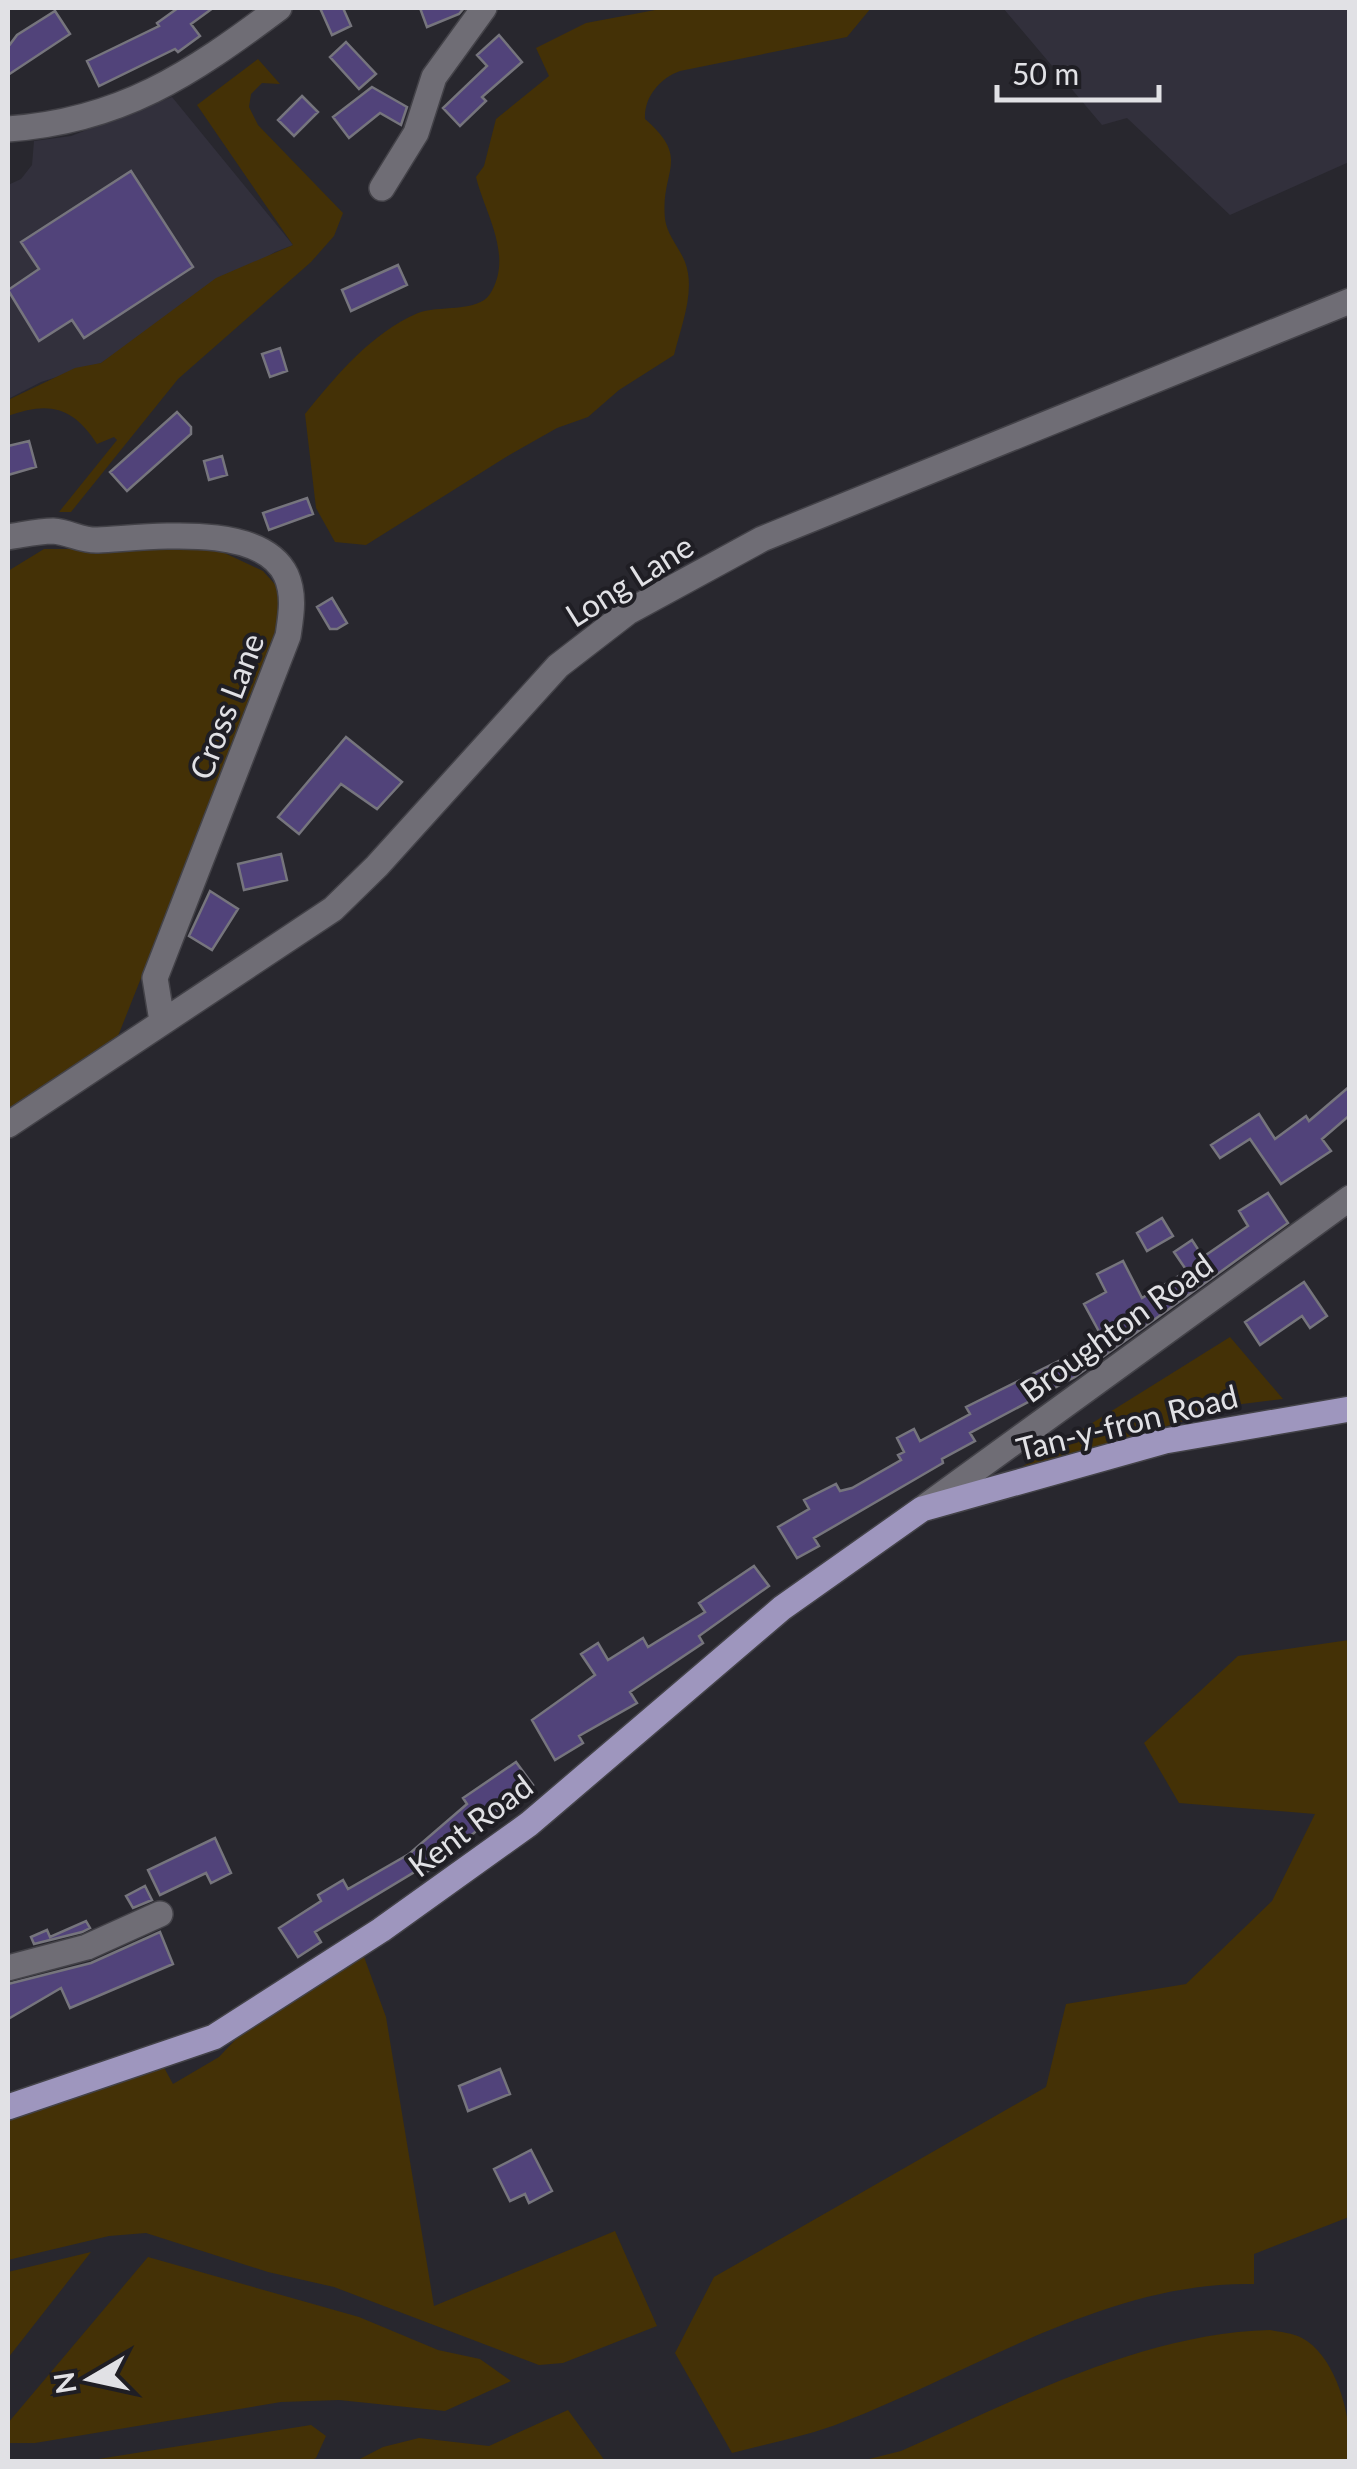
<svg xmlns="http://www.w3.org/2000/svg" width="1357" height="2469" viewBox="0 0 1357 2469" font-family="Lato,sans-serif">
<rect width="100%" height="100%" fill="#28272e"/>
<path fill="#32303c" d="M1003,8H1349V162L1230,215L1127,118L1102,125Z
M172,97L293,245L275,252L101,363L41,382L8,399V185L21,179L32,165L34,141L71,136Z"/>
<path fill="#443106" d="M666,8H871L847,37L680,71C660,78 644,97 645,119C692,160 660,169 665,219C667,235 679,247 685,262C696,291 681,326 674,355L619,390L588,417L557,428L506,457L366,545L335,542L316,508L305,414C336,376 371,333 418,313C437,305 478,313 490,294C514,256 485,214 476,177L484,166L496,119L549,76L536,48L586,23Z
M258,59L280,84L262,83L251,94L249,107L258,125L343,213L334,236L311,262L178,379L71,512H59L117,440L114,437L97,444C73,406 48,401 8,416V400L75,368L101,363L216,278L293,245L197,105Z
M44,549H216L263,571L281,591V626L118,1036L8,1110V571Z
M1230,1337L1283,1399L1242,1404L1017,1470Z
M1349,1640V2217L1254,2254V2284C1108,2281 975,2371 843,2422C808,2436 769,2443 732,2453L675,2353L714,2277L1046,2087L1066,2004L1186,1984L1272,1901L1315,1814L1179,1803L1144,1743L1238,1656Z
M363,1954L386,2017L434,2306L615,2231L657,2326L563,2363L539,2365L334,2287L268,2272L146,2233L109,2236L8,2260V2114L161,2062L173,2084L219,2057L254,2020Z
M91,2252L8,2358V2272Z
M148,2257L359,2317L438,2350L480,2359L511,2381L445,2411L339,2400L281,2402L35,2443H8V2423Z
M1270,2330C1280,2332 1293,2333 1302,2338C1337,2356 1356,2426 1347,2461H861L901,2451C1015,2400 1144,2333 1270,2330Z
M568,2410L605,2461H356L383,2447L419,2438L489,2446Z
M311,2425L326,2436L316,2458L309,2461H86Z"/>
<path fill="#51437a" stroke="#76757d" stroke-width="2.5" d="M178,8H213L191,24L200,36L178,52L175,49L99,86L87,61L159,26L157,23Z
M320,8H343L351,26L332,35Z
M420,8H464L459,14L427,27Z
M55,11L70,34L8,75V47L17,35Z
M499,35L522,62L482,97L486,101L460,126L443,108L487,66L477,55Z
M346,42L376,74L359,89L330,57Z
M372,87L407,107L401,125L380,113L349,138L333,117Z
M302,96L318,112L294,136L278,120Z
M131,171L193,267L84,338L72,320L39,341L8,290L39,269L21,242Z
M398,265L407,285L351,311L342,290Z
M280,348L287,371L270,377L262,354Z
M177,412L191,427V434L127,491L110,472Z
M29,441L36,467L8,475V446Z
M222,456L227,475L209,480L204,461Z
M307,498L313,514L269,530L263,513Z
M332,598L347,623L337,629H330L317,607Z
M346,737L402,782L377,809L341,784L299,834L278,817Z
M281,854L287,880L244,890L238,864Z
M210,891L238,909L212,950L189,936Z
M1350,1086V1115L1322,1139L1331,1151L1281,1184L1250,1139L1220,1158L1211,1145L1259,1114L1275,1139L1306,1116L1309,1121Z
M1268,1193L1288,1223L1075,1377L970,1433L975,1441L942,1459L943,1463L814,1538L819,1546L797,1558L778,1527L809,1509L804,1500L836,1484L840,1491L852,1488L901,1460L898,1455L904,1452L897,1438L914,1429L920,1441L970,1414L966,1407L1103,1339L1084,1304L1106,1292L1097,1274L1123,1261L1142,1298L1187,1271L1174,1252L1192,1240L1203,1257L1248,1226L1239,1211Z
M1162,1218L1173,1236L1147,1251L1137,1233Z
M1304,1282L1327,1316L1310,1328L1302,1316L1260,1345L1245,1322Z
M754,1566L769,1586L699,1636L703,1643L630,1692L637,1703L579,1736L583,1743L555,1760L532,1720L595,1675L581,1654L598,1643L608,1660L643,1638L648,1647L705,1612L699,1603Z
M516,1762L533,1785L478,1825L480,1828L427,1872L423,1867L315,1932L321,1942L298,1957L279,1928L321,1901L318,1895L343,1880L348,1889L409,1854L467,1804L463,1798Z
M215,1838L231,1873L211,1883L206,1873L160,1895L148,1870Z
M145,1886L152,1900L133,1908L126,1896Z
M86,1921L90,1928L82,1932L34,1944L31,1937L47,1930L50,1937Z
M160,1932L173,1964L70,2008L61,1988L8,2019V1984L91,1963Z
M500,2069L510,2094L468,2111L459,2086Z
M531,2150L552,2191L529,2203L525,2194L510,2201L494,2169Z"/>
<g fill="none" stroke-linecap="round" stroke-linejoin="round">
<g stroke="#434248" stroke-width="28">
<path id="minor" d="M8,129C121,121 191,74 279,8
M382,188L416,133L434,77L484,8
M8,537C22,535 38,531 53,531C69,532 82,541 98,540C147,538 260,521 286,575C295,595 291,616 288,636L155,978L162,1021
M8,1125L333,909L377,866L558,666L628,612L762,539L1350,301
M926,1506L1350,1198
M8,1968L87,1947L160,1914"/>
</g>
<g stroke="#434248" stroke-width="28">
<path id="major" d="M8,2107L214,2037L381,1930L529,1824L782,1608L922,1509L1165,1441L1350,1409"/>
</g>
<use href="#minor" stroke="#6f6d75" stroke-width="25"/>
<use href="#major" stroke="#9e96be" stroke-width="25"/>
</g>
<g text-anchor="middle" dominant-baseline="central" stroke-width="8" stroke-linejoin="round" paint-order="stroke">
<g font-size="32" fill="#e1e1e5" stroke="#1f1e24">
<text transform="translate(629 580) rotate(-32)">Long Lane</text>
<text transform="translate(226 706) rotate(-69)">Cross Lane</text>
<text transform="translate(1116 1327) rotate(-36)">Broughton Road</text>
<text transform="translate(1127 1422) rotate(-14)">Tan-y-fron Road</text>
<text transform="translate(470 1825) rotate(-37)">Kent Road</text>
</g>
</g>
<rect width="1357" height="2469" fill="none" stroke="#e1e1e5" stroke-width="20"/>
<g transform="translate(90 2379) rotate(261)" stroke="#1f1e24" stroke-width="8" paint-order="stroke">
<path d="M0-8L18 38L0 25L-18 38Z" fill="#e1e1e5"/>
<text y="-15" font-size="28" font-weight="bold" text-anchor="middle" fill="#e1e1e5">N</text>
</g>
<path d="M997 85v15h162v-15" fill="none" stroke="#e1e1e5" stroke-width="5"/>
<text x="1012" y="85" font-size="30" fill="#e1e1e5" stroke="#1f1e24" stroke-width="8" paint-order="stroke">50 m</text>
</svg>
